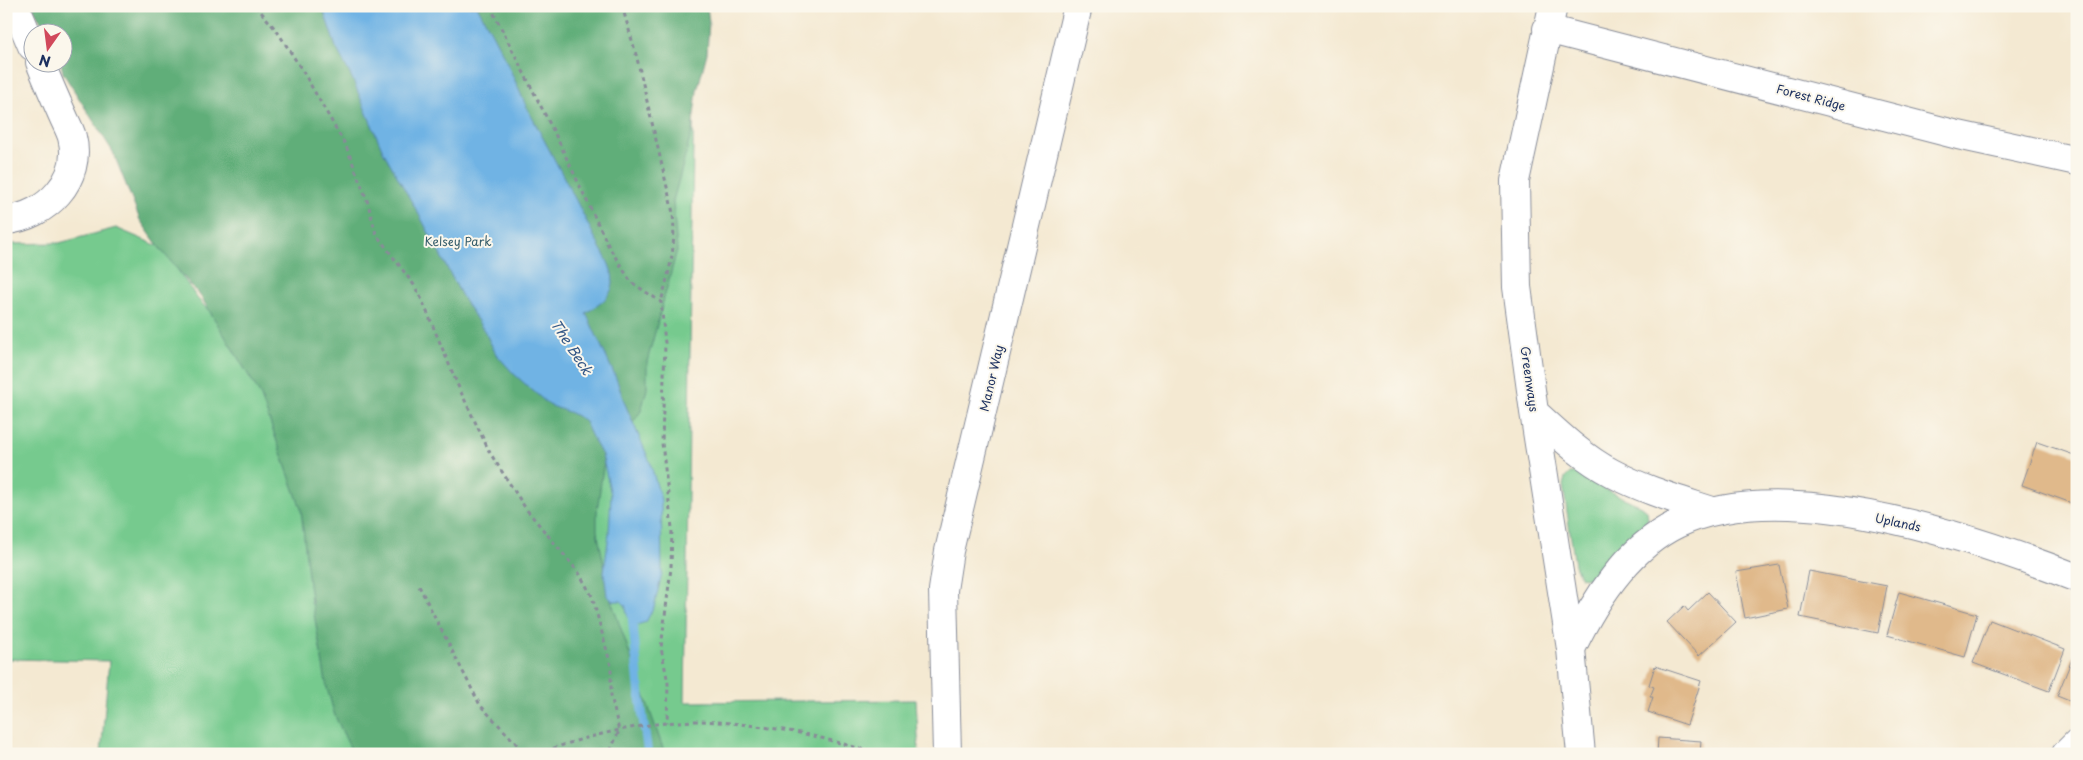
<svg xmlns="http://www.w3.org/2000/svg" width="2083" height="760" viewBox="0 0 2083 760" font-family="'Playpen Sans',sans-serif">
<rect width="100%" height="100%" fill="#fbf7ec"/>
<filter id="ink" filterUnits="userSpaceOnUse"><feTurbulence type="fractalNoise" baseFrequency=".02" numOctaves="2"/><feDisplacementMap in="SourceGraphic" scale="10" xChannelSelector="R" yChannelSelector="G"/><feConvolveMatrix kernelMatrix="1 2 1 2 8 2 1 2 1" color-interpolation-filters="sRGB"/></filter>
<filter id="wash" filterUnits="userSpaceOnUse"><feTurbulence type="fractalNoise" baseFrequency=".0096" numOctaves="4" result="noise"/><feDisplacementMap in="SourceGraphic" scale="20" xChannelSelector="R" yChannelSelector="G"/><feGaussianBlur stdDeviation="1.12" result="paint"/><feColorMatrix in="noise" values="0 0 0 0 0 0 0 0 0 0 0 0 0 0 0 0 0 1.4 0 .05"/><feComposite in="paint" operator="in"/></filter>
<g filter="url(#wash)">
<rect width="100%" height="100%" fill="#f4e9d2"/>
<path fill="#76ca8e" stroke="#487c76" d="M695,6L685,702L916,700L919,754H101L109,661L6,659V244L59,243L116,228L163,248L197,298L247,352L306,520L311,604L372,548Z
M1570,473H1578L1609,491L1641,506L1647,511L1648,519L1644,526L1590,579L1580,577L1575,565L1563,485L1565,478Z"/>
<path fill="#60ae79" stroke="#3e6e6c" d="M32,6H707L709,22L707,53L697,91L692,131L673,201L677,250L647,362V389L641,411L620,441L608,453L603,467L597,512V531L612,603L665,754H353L335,716L327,688L309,585L301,509L260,394L201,297L161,250L140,220L113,152L63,73L61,63L62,62V32H47Z"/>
<path fill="#6fb3e4" stroke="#4571a1" d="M322,6H477C488,26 499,46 509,67C515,80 520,93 526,106C549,150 573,193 595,238C602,253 613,265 613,283C612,297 597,306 586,313L616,378L625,404L650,462L661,500L662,574L654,607L646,622L634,626L630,625L625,605L621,601H613L607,596L604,572L609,533L611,495L602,455L592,437L584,420L571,413L549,405L514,374L496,354L485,332L464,300L422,220L383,151L352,78L336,47Z"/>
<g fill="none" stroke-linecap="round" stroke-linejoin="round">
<path stroke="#6fb3e4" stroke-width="9" d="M632,614L640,697L648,754"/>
</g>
<g id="blocks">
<path fill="#e0b98b" d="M2037,442L2077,456V505L2022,485Z
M1779,565L1788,609L1745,618L1736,572Z
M1809,571L1887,586L1878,633L1800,617Z
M1708,592L1736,622L1699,656L1667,622L1684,606L1688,611Z
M1899,592L1977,614L1965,657L1887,635Z
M1990,620L2065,649L2049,691L1973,663Z
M2077,647V704L2057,696Z
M1655,666L1701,681L1687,725L1648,712L1653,697H1650L1654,687L1649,685Z
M1658,738L1701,741L1700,754H1657Z"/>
</g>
</g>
<g filter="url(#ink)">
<use href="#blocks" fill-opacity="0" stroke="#888c98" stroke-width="1"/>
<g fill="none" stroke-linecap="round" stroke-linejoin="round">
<g stroke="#888c98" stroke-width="30">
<path id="minor" d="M15,6L32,46
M1553,6L1515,181L1517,287L1534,412L1571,649L1581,754
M1547,29L1958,135L2077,161
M6,220C46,217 83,179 72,137C70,130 66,123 63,116C55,98 47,80 40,62
M1534,412C1558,434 1583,458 1612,473C1644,490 1679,500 1712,511
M1571,649C1594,601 1627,548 1677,524C1784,473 1972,537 2077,578
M947,754L943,590L949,551L1078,6
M2066,754L2077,743"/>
</g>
<path stroke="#888c98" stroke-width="3" stroke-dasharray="4 4" stroke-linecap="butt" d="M256,6L277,31L302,70L346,146L367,200L376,234L414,285L422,300L459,388L490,453L526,509L579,573L592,596L611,666V695L619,731L609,754
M490,6L557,138L609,247L631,282L661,302L665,343L662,443L672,528L671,568L661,648L668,683L667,723
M622,6L636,54L673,213C676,248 670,268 661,302
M419,586L480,705L526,754
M538,754C587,735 641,723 694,721C721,721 750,725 777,729C812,734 846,745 880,754"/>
<use href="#minor" stroke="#fff" stroke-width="28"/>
</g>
</g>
<g text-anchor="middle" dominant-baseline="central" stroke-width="4" stroke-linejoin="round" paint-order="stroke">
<g font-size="12" fill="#1b2f5e" stroke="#fbf7ec">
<text transform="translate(1811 97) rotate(15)">Forest Ridge</text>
<text transform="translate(991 378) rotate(-77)">Manor Way</text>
<text transform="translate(1530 379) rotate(82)">Greenways</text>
<text transform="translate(1898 522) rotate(12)">Uplands</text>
</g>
<g font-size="12" fill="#365e6c" stroke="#fbf7ec">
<text x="458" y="241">Kelsey Park</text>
</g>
<g font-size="14" font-style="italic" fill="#345786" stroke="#fbf7ec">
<text transform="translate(572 347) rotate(57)">The Beck</text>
</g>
</g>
<rect width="2083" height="760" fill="none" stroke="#fbf7ec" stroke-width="25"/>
<g transform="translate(48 48) rotate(194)"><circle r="24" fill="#fbf7ec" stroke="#a1a7b3"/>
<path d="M0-4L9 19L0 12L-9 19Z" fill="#d1495b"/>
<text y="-8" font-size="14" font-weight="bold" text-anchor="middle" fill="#1b2f5e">N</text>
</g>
</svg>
